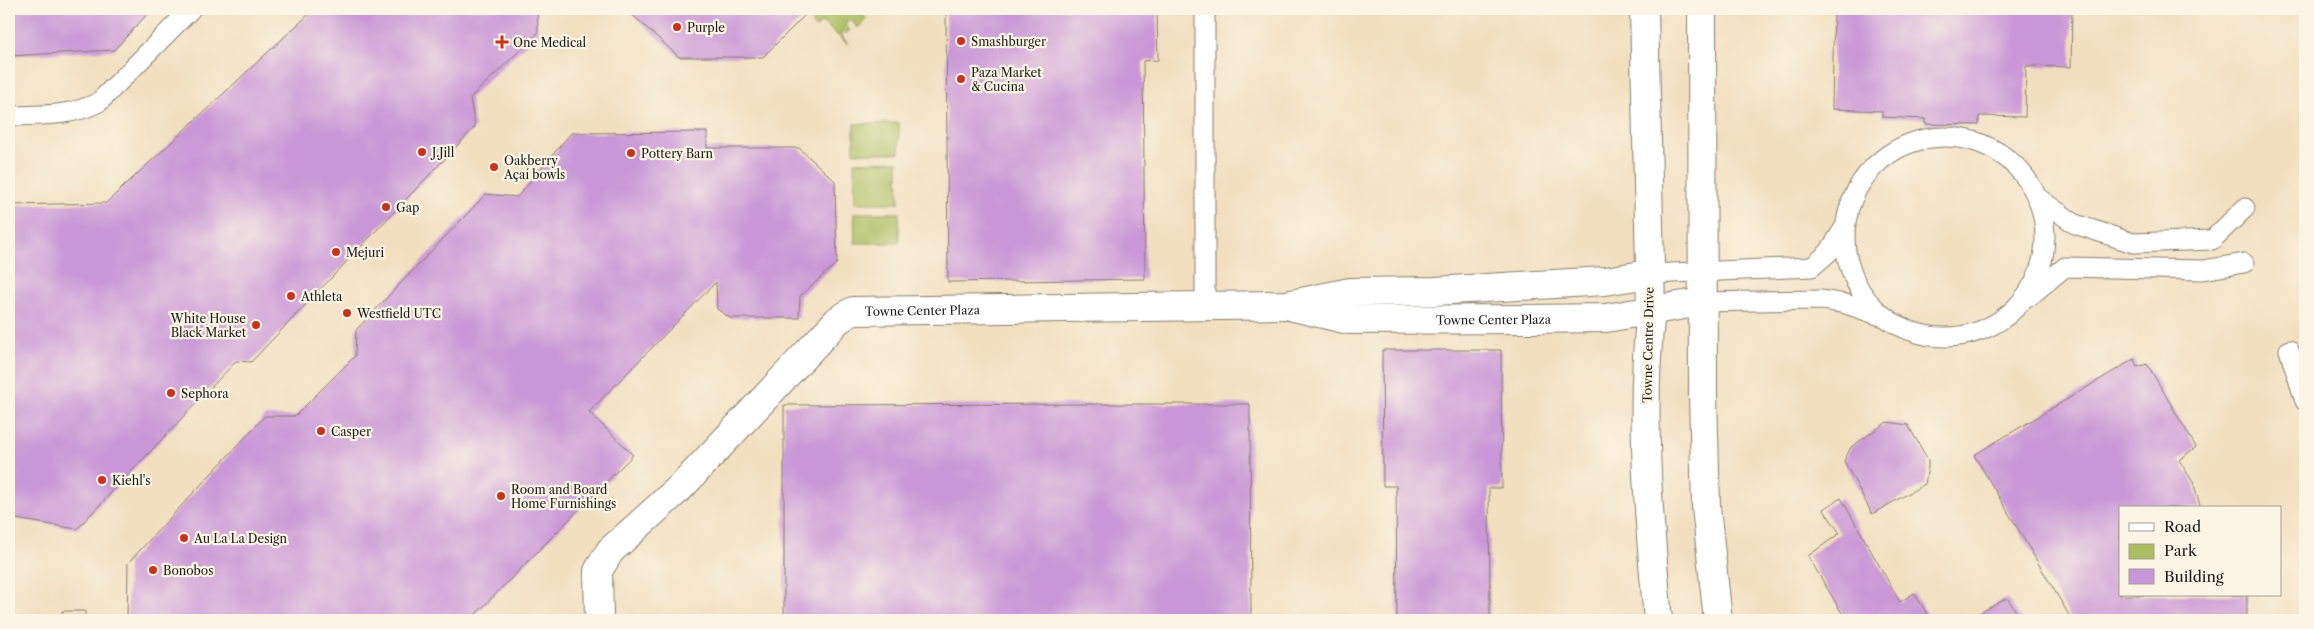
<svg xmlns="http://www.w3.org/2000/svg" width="2314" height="629" viewBox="0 0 2314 629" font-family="'Libre Caslon Text',serif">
<rect width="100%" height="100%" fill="#fcf5e5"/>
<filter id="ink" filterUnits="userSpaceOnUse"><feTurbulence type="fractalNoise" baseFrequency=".02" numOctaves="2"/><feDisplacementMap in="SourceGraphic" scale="10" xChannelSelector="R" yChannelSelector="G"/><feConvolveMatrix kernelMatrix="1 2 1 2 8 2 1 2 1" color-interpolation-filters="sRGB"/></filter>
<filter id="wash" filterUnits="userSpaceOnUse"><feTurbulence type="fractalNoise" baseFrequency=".0096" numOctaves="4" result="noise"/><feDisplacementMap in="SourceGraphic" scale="20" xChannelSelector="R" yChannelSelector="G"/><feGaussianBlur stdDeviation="1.12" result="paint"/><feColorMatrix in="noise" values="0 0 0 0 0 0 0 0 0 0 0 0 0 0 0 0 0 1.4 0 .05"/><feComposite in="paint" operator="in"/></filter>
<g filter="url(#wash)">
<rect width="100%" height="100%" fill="#f2dfc0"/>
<path fill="#abbd61" stroke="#646c3e" d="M826,9H857L867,19L858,28L850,19L845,25L850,30L846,34L843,31L841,35L848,44L822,22L816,28L811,24Z
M899,123V153H854V124Z
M898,161L899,203H855L854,162Z
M854,213H899V243H855Z"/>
<g id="blocks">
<path fill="#c997d7" d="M9,9H152L114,50L9,56Z
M304,9H537L538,33L470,98L475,127L251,362L236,361L77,529L16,519L9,512V205L106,203L309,14Z
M626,9H811L763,57H679Z
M946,9H1157L1158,60L1143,61L1145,279L948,282Z
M1834,9H2072L2071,67L2026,66L2025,117L1979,116V125L1925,124V119L1882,117V111L1832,109Z
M707,132V148H799L835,181L837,263L800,296L799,318H730L717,309L716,282L589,412L633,455L470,620H127L128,563L265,416H295L355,356L356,330L486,194L517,197L571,133Z
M1382,350H1501L1502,488H1489L1490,620H1397L1396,486H1383Z
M2134,359L2137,367L2147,364L2196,447L2179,460L2193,482L2201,508H2120V595H2247V620H2072L1974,455Z
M1109,404H1250L1251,620H784V405Z
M1887,422L1908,425L1928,460V467L1925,484L1872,514L1844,461L1851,447Z
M1841,498L1900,602L1914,593L1931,620H1846L1808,556L1840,533L1823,509Z
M2007,598L2022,620H1967Z
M62,611H85V620H62Z"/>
</g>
</g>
<g filter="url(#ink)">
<use href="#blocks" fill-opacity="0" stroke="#877e6e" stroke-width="1"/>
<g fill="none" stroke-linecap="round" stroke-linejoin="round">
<g stroke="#877e6e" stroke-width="21">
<path id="lane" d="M1205,9V305
M9,116C41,115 70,117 99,102L191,9
M1845 237a100 100 0 1 1 200 0a100 100 0 1 1-200 0Z
M2037,197L2075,224L2133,243L2212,240L2245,208
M1649,274L1812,267L1829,252L1844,228
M2030,296L2065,267L2203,270L2244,263
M1702,302L1822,300L1846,304L1881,316
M2289,350L2305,401"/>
</g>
<g stroke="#877e6e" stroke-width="30">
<g id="street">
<path id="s1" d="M1293,307L1348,320L1528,319L1606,318L1702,302"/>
<path id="s2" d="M599,620L598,571L610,551L683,485L838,320L853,311L1287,305L1350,292L1435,291L1605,281L1649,274"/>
</g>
</g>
<g stroke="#877e6e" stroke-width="30">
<path id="secondary" d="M1644,9L1651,311C1639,410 1649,521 1658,620
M1702,9L1703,395L1706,507L1718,620"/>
</g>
<use href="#lane" stroke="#fff" stroke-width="19"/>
<use href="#street" stroke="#fff" stroke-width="28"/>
<use href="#secondary" stroke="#fff" stroke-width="28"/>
</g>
</g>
<g fill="#c8321e" stroke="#fcf5e5" stroke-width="2">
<circle cx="677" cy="27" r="5"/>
<circle cx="961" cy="41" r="5"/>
<path d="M499.5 34.5h5v5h5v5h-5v5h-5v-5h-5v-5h5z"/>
<circle cx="961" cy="79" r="5"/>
<circle cx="422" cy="152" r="5"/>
<circle cx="631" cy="153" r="5"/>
<circle cx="494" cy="167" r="5"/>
<circle cx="386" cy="207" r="5"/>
<circle cx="336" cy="252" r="5"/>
<circle cx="291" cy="296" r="5"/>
<circle cx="347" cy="313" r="5"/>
<circle cx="256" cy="325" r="5"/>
<circle cx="171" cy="393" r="5"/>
<circle cx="321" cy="431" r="5"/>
<circle cx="102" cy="480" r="5"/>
<circle cx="501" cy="496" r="5"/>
<circle cx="184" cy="538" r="5"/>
<circle cx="153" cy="570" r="5"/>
</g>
<g text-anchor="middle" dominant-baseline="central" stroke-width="4.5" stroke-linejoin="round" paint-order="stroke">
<g font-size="12" fill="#1c1c1c" stroke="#fcf5e5" text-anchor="start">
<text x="687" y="27">Purple</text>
<text x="971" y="41">Smashburger</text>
<text x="513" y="42">One Medical</text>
<text x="971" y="72">Paza Market<tspan x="971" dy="14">&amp; Cucina</tspan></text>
<text x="432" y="152">J.Jill</text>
<text x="641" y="153">Pottery Barn</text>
<text x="504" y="160">Oakberry<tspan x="504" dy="14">Açaí bowls</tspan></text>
<text x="396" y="207">Gap</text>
<text x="346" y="252">Mejuri</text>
<text x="301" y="296">Athleta</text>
<text x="357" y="313">Westfield UTC</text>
<text x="246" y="318" text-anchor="end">White House<tspan x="246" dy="14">Black Market</tspan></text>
<text x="181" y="393">Sephora</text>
<text x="331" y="431">Casper</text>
<text x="112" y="480">Kiehl's</text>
<text x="511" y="489">Room and Board<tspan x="511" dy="14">Home Furnishings</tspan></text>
<text x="194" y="538">Au La La Design</text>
<text x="163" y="570">Bonobos</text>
</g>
<g font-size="12" fill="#1c1c1c" stroke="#fcf5e5">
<text stroke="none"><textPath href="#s2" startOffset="484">Towne Center Plaza</textPath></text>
<text stroke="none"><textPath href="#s1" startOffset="202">Towne Center Plaza</textPath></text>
<text transform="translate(1648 345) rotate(-89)">Towne Centre Drive</text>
</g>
</g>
<rect width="2314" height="629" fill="none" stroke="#fcf5e5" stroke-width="30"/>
<rect x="2119" y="506" width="162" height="90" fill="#fcf5e5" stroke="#a29e95"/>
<rect x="2129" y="523" width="25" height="8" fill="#ffffff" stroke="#a29e95"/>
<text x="2164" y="532" font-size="15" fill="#1c1c1c">Road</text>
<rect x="2129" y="544" width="25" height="15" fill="#abbd61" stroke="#a29e95"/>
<text x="2164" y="556" font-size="15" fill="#1c1c1c">Park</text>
<rect x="2129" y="569" width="25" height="15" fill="#c997d7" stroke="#a29e95"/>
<text x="2164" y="582" font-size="15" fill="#1c1c1c">Building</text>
</svg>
